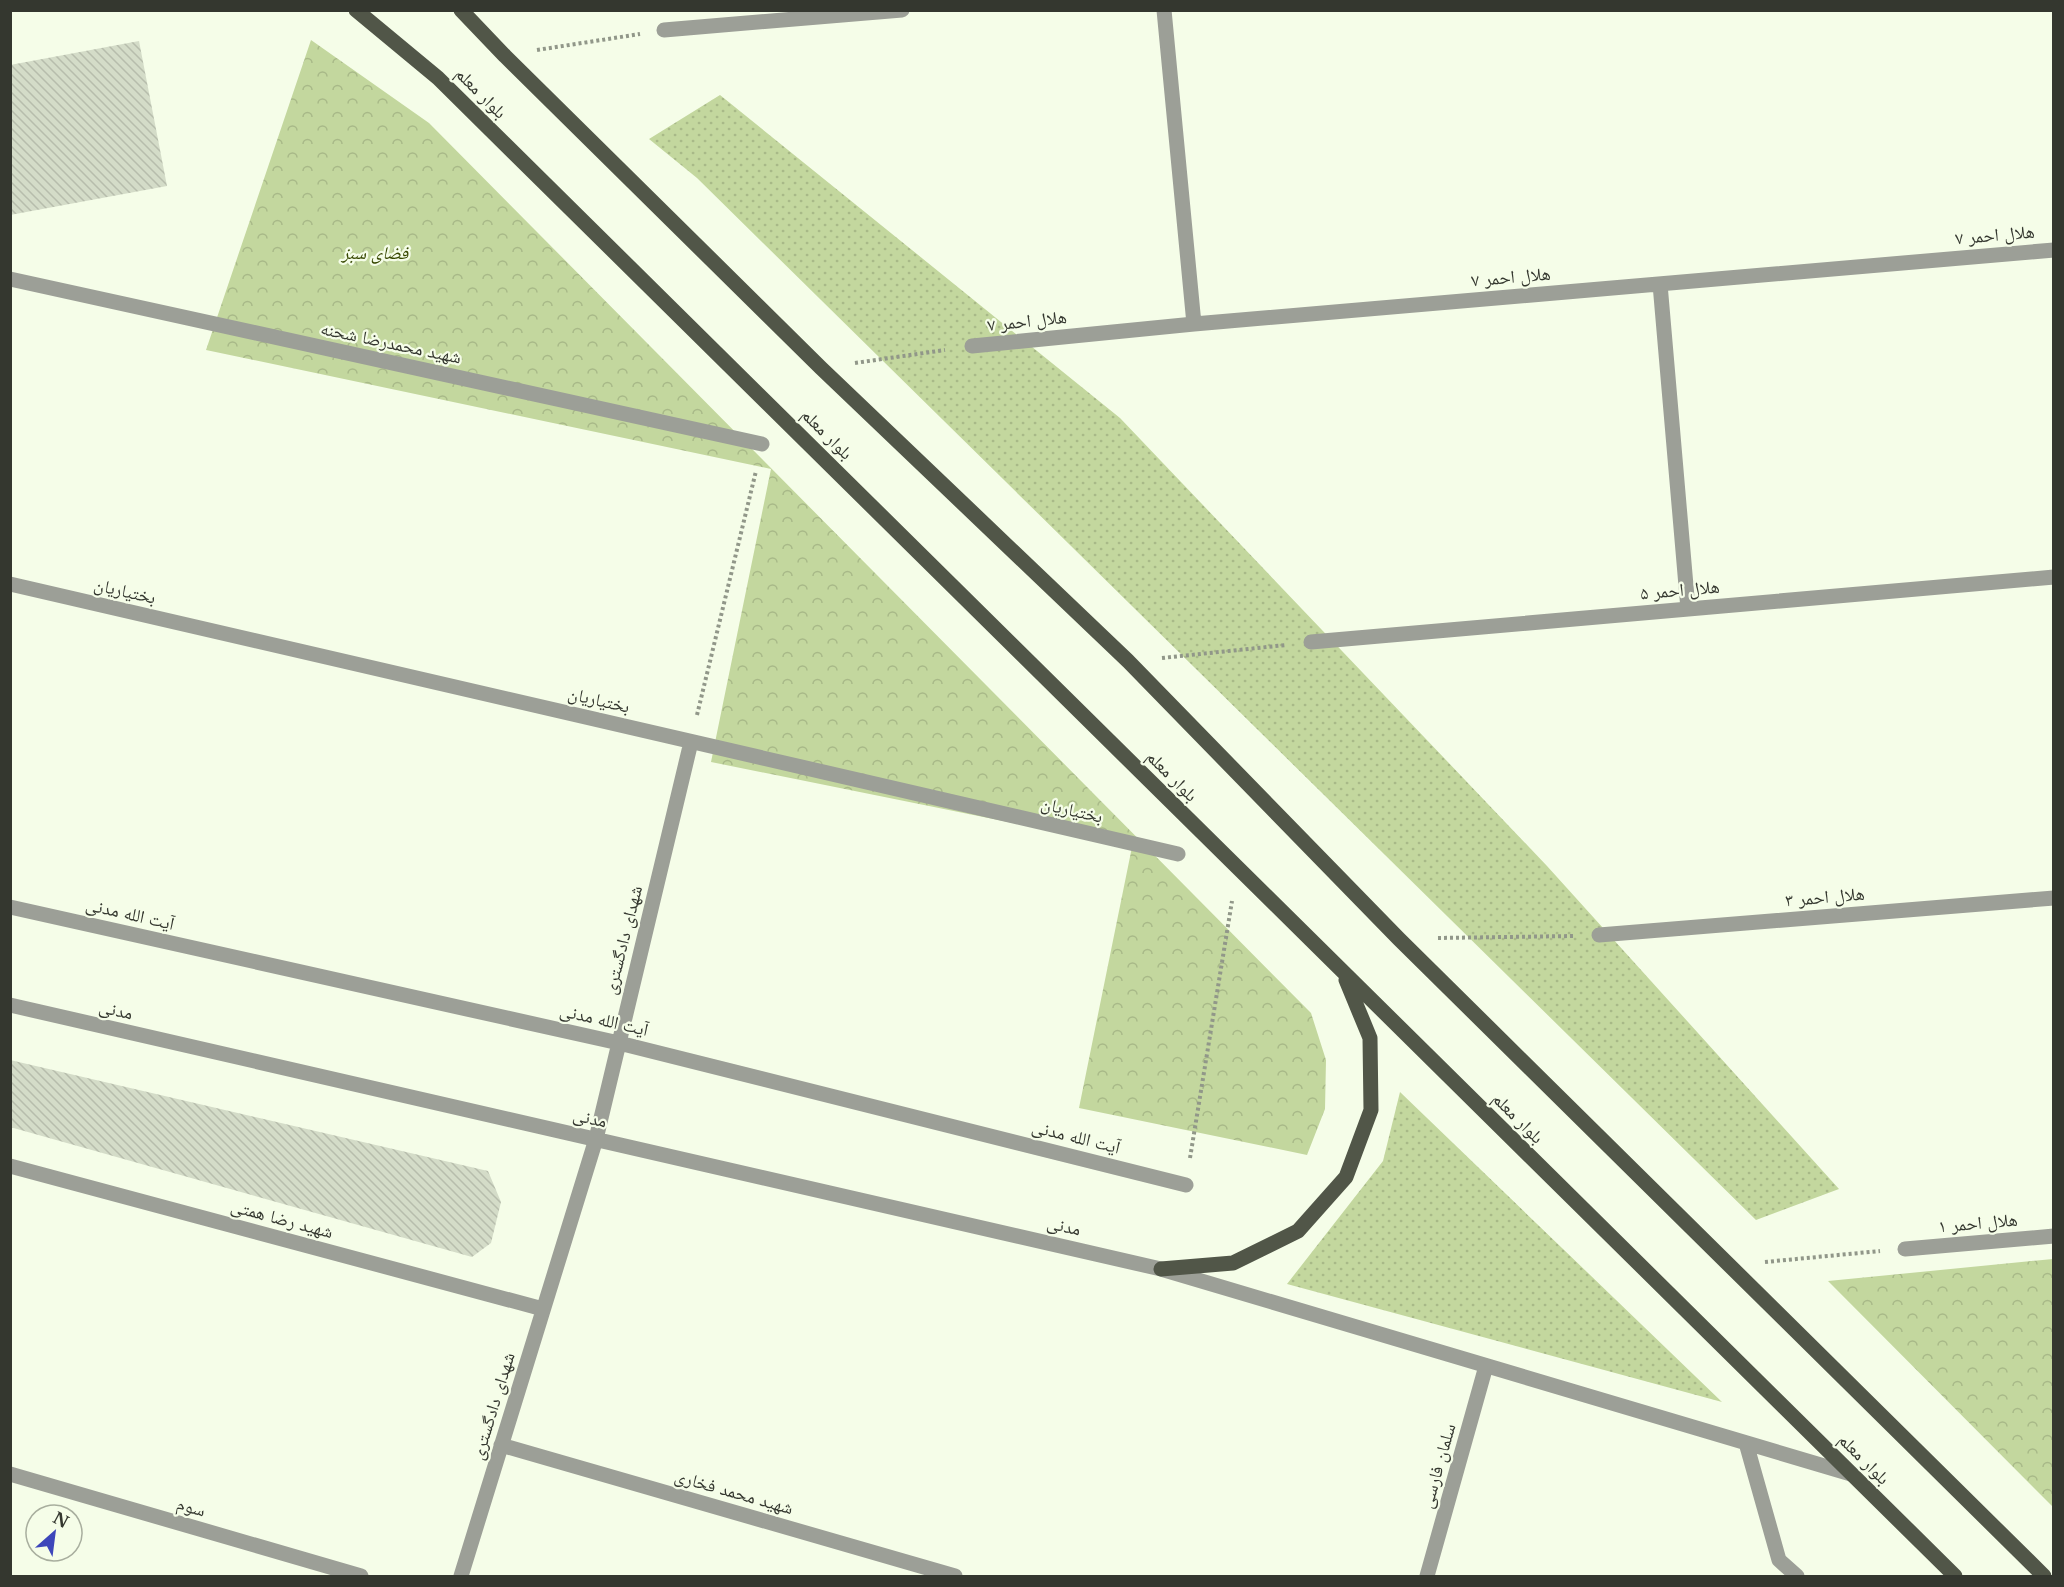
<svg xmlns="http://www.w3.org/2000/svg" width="2064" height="1587" viewBox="0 0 2064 1587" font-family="'Libre Baskerville','Noto Naskh Arabic',serif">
<defs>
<pattern id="grass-dots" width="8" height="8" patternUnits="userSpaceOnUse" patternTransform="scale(1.5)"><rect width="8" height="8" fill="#c3d79e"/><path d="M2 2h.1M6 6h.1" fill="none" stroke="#a8b988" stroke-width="1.8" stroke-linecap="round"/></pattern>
<pattern id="park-crowns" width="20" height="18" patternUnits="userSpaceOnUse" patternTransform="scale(1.5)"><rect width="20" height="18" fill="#c3d79e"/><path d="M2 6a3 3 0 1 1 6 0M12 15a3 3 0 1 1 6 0" fill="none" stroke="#a8b988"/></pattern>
<pattern id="building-back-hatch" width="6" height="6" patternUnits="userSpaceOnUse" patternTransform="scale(1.5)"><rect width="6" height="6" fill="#d4dcc8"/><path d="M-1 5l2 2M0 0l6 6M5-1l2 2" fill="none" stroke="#b7bdac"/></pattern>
</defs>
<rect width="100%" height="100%" fill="#f5fde8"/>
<path fill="url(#grass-dots)" d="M720,95L1120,418L1547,866L1839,1189L1756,1220L697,178L649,139Z
M1400,1092L1722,1402L1287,1284L1383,1161Z"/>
<path fill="url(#park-crowns)" d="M311,40L429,123L1311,1013L1326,1060L1325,1109L1307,1155L1079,1108L1132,847L711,762L771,469L206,350Z
M2053,1259H2054L2053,1507L1828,1281Z"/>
<path fill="url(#building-back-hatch)" d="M139,41L167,186L10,215V65Z
M10,1060L488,1171L501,1202L491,1243L472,1257L10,1127Z"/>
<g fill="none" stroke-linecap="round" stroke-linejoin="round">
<path stroke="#919789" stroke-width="4" stroke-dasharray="3 3" stroke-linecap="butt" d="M537,50L640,34
M855,363L945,350
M1162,658L1286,645
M697,715L756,471
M1438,938L1574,936
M1190,1158L1232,901
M1765,1262L1880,1251"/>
<path stroke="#9c9f97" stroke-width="15" d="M1164,10L1194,324
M664,30L902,10
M10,279L762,444
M1660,284L1688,609
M972,346L1194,324L2054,250
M10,584L1178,854
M1311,642L2054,577
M10,907L619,1043L1186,1185
M1599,935L2054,898
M10,1005L1161,1269L1851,1474
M10,1166L543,1309
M1905,1249L2054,1236
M1746,1443L1779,1560L1797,1576
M501,1445L955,1576
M10,1474L361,1576
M461,1576L596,1139L691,742
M1427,1576L1486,1366"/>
<path stroke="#515648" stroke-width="15" d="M356,10L438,78L1955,1576
M461,10L505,56L821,368L1128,661L1399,939L2044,1576
M1161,1269L1233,1263L1298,1231L1346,1177L1371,1110L1370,1038L1346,980"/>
</g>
<g text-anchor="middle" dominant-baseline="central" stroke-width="4.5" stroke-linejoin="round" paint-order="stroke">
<g font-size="18" fill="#34372f" stroke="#f5fde8">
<text transform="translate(481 93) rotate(45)">بلوار معلم</text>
<text transform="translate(1995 235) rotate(-5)">هلال احمر ۷</text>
<text transform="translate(1511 277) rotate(-5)">هلال احمر ۷</text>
<text transform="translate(1027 321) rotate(-6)">هلال احمر ۷</text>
<text transform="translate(391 343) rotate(12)">شهید محمدرضا شحنه</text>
<text transform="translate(827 434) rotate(45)">بلوار معلم</text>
<text transform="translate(1680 590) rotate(-5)">هلال احمر ۵</text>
<text transform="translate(125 591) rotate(13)">بختیاریان</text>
<text transform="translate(599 700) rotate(13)">بختیاریان</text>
<text transform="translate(1172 776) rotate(45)">بلوار معلم</text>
<text transform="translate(1072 810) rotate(13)">بختیاریان</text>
<text transform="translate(1825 897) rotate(-5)">هلال احمر ۳</text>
<text transform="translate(130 914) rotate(13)">آیت الله مدنی</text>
<text transform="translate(623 940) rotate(-76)">شهدای دادگستری</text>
<text transform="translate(116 1010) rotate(13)">مدنی</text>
<text transform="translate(604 1020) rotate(13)">آیت الله مدنی</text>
<text transform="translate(590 1118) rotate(13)">مدنی</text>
<text transform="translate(1518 1118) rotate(45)">بلوار معلم</text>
<text transform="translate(1076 1137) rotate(14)">آیت الله مدنی</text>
<text transform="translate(282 1219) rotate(15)">شهید رضا همتی</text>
<text transform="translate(1978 1223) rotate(-5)">هلال احمر ۱</text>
<text transform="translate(1064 1226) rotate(13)">مدنی</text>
<text transform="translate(493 1406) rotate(-73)">شهدای دادگستری</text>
<text transform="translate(1864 1459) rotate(45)">بلوار معلم</text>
<text transform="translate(1438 1466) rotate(-74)">سلمان فارسی</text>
<text transform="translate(734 1492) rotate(16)">شهید محمد فخاری</text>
<text transform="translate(191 1507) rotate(16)">سوم</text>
</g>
<g font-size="18" font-style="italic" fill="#374800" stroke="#f5fde8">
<text x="375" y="253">فضای سبز</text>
</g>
</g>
<rect width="2064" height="1587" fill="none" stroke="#34372f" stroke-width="24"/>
<g transform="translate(54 1533) rotate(28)"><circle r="28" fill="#f5fde8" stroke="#a8ae9e" stroke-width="1.5"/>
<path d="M0-4.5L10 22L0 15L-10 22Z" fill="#3d46ba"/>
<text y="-9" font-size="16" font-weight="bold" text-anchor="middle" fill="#34372f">N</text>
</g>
</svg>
